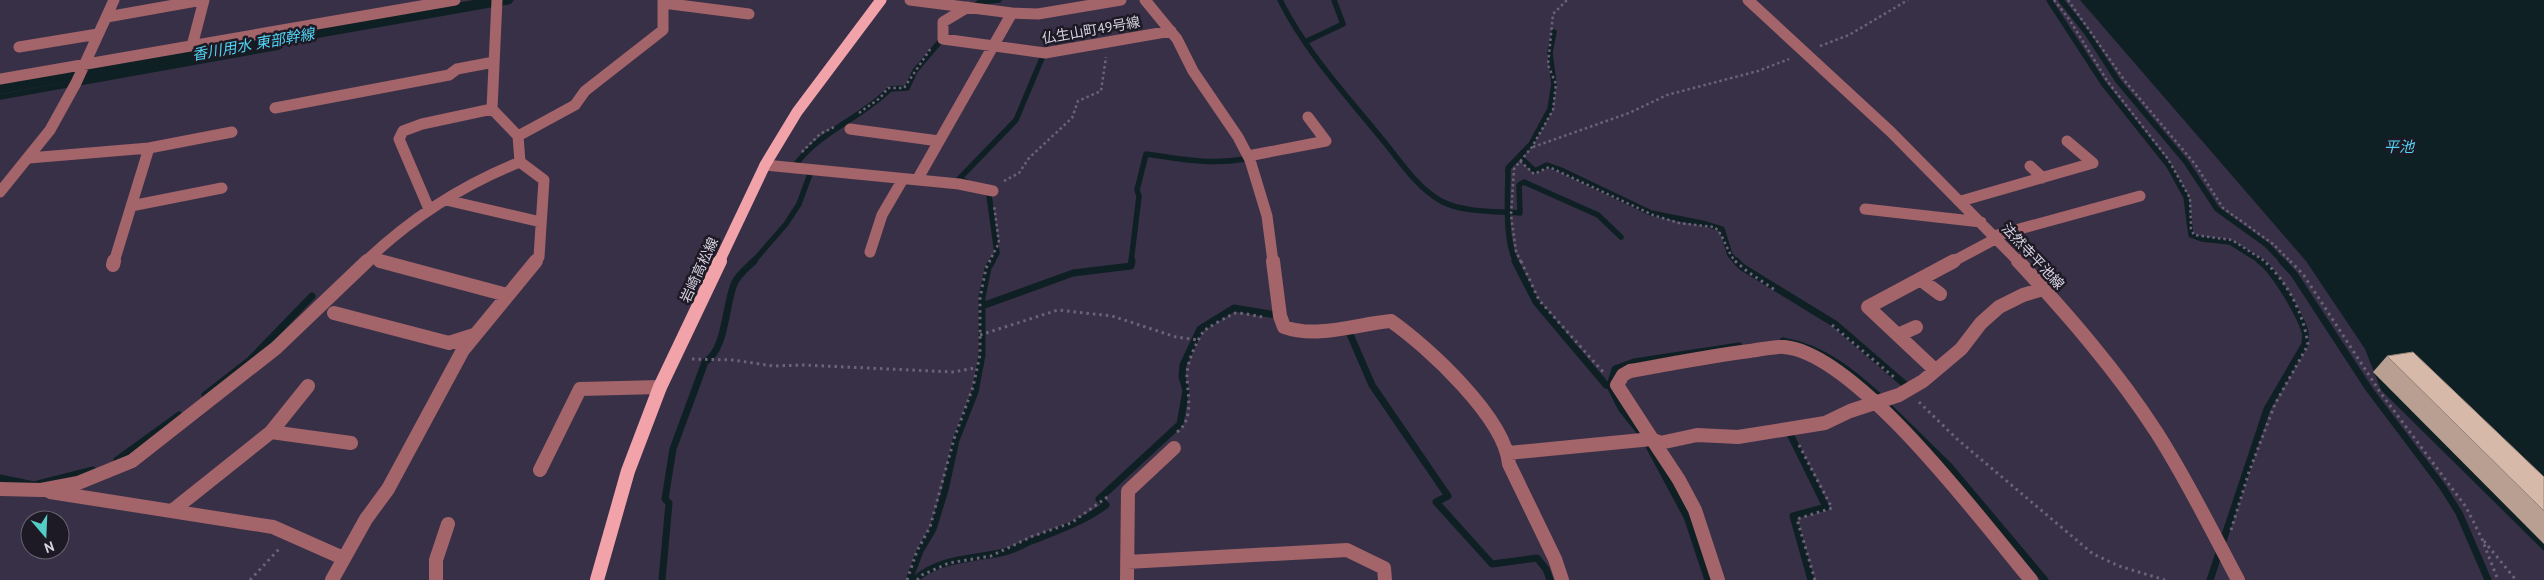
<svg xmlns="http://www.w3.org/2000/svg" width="2544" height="580" viewBox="0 0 2544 580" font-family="'PT Sans','Noto Sans JP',sans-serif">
<rect width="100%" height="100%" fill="#383047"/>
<path fill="#0f2024" d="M2080,0H2544V551L2381,390L2365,349L2306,261Z"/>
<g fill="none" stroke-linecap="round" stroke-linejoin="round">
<path stroke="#0f2024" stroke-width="5.5" d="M1280,0C1307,54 1348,97 1386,144C1402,164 1418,188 1441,201C1463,213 1496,211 1520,213L1519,185L1524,182L1598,215L1621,237
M2049,0L2103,83L2169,166L2186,197L2191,235L2202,239L2230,242L2262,262
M2061,0L2087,33L2118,81L2186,162L2217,209L2267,245L2283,262
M972,7L980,2L999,0
M1305,42L1343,24L1334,0
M0,97L279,47
M1520,157L1535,171L1547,165L1561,170L1651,213L1706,224L1722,229L1730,255L1737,262
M965,181L958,180L1016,120L1045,51
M988,188L997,253L992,262
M753,262L786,224L799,204L810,174L796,164C821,131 861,118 890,89L907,88L915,71L943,38
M1131,262L1139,196L1137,190L1146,154C1179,159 1211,165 1245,159
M1516,262C1504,238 1508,195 1508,168L1531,144L1550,109L1554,84L1550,53L1554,32"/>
<path stroke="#0f2024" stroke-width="7" d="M1515,261L1536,302L1606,385L1610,386L1621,408L1640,432
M1736,261L1742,267L1835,324L1909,388
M2282,261L2294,274L2369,389L2442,486L2459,513L2488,580
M982,306L1073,273L1131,266L1132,261
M1346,332H1349L1372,385L1448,496L1436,502L1492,564L1537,558L1546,569L1550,580
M1783,341C1824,348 1853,373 1883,400
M1610,386L1615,369L1634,362L1739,346
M205,395L250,360L312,296
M1891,409L1949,466L2045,580
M1792,431L1789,432L1826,507L1793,516L1811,580
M1649,446L1687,517L1708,580
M117,460L179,415
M0,478L34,485L93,470
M662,580L669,503L665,499L673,449L705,362C727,349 725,302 735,282C739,274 748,267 754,261
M909,580L920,551L933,529L945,490L956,440L975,392L982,355V297L988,268L992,261
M914,580C943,556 974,560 1008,551C1018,548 1027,542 1037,539C1061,529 1085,521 1106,505L1099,499L1180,424L1186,390L1182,377L1183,365L1200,329L1234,308L1276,315
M2210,580L2267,409L2305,344C2305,340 2306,336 2305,332C2301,316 2273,269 2260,261"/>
<path fill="#0f2024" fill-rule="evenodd" d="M474,0H514L511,4L505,5L0,94V82Z"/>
<path stroke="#6b6478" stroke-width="2.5" stroke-dasharray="2.5 3" stroke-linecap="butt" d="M2054,0L2069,19L2108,82L2168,159L2190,198L2191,229L2194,235L2232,240L2266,262
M2068,0L2125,81L2195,164L2223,208L2273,244L2291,262
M1820,46L1849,35L1908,0
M859,113L880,98L888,88H904L931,48
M1533,147L1629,113L1667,95L1758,71L1789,59
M802,152L820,134L834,127
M1520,161L1534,174L1549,167L1653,215L1679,223L1714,227C1723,232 1727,253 1736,262
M1004,181L1019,173L1029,158L1072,118L1078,101L1101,91L1106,57
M989,262L999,243L994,205
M1521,262L1516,251L1511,215L1514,169L1532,147L1553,110L1556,84L1548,65L1553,14L1567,0"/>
<path stroke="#6b6478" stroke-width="3" stroke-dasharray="2.5 4" stroke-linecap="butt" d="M1521,261L1539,300L1604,373
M1735,261L1748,272L1775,290
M2290,261L2303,274L2380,392L2466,507L2482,539L2498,580
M1832,325L1895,378
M980,335L1058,310L1112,316L1176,337L1198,340
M692,359L733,360L773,366L803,365L953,372L975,368
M1919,402L1957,439L2093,554L2119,566L2165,580
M1177,432C1195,419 1187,394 1187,375C1187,362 1196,343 1203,332C1206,328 1232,314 1236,313C1245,313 1255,316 1263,317
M1799,445L1832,508L1797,519L1815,580
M2231,530L2249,472L2275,404L2308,345C2304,314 2287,281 2264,261
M2484,541L2516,580
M250,580L280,548
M907,580L917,551L930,527L954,439L973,387L980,355V298L986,268L990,261
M917,580L922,575L949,563L991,556L1033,536L1071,523L1110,495"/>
<path stroke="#a3646a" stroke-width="11" d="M497,0L492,109L518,136L520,162L544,180L539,257L535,262
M910,0L1012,13L1038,14L1121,0
M1145,0L1177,39L1193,71L1238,137L1250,160L1267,216L1273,262
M1748,0L1891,132L2019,262
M663,3L749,14
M968,7L943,22V39L1045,53L1171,31
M107,17L202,0
M192,46L204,0
M19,47L98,34
M0,79L455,0
M275,108L449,75L457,69L494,62
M850,129L939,141
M518,136L575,105L585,91L663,30V0
M1248,156L1326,141L1308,117
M29,158L149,148L232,132
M765,165L959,184L993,191
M2030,166L2043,178
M917,180L1012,13
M0,192L50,130L76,83L114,0
M446,200L541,222
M1961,201L2093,163L2067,141
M131,206L222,188
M429,209L399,139L403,131L422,124L492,109
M1865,209L1981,222
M1994,236L2140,196
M870,252L882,215L903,179
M370,258L385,262
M114,262L149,148
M365,262C410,219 462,185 520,162
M1952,262L1997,238"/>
<path stroke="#a3646a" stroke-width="14" d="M380,261L507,295
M1273,261L1280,316L1284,327C1317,339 1357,324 1391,321C1428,347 1505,418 1509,464L1555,559L1562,580
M2018,261C2068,315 2117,371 2157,433C2187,480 2212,531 2238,580
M113,265L114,261
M1920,279L1940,294
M334,313L449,343L474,335
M1898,335L1916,327
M1935,370L1868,307L1954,261
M271,432L351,443
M1508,453L1652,439L1617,385L1623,375L1630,371C1670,364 1710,356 1750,351C1760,350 1773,346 1784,347C1857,353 1983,523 2031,580
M540,470L580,389L660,387
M0,489L41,490L78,483L132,461L276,348L367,261
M50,492L273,527L343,558
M172,511L271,432L308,386
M1127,562L1347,550L1384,568L1385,580
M332,580L366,519L388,489L463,350L536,261
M436,580V560L448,524
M1127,580L1128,491L1174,448
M1718,580L1695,510L1679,480L1652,439L1660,443L1697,435L1738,437L1825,423L1850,411L1899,395L1923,381L1961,349L1981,323L1999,307L2023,295L2043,289"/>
<path stroke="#f2a3aa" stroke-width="11" d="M719,262L765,165L797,112L881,0"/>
<path stroke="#f2a3aa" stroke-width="14" d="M597,580L628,471L660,387L720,261"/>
</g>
<path fill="#b99f91" d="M2387,356L2544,477V544L2373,372Z"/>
<path fill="#d7b9a9" stroke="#968276" d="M2413,352L2544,477V511L2387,356Z"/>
<g text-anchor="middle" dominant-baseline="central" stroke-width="5" stroke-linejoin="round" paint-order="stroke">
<g font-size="14" fill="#d8d3e2" stroke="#1e1a25">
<text transform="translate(1091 30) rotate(-10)">仏生山町49号線</text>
<text transform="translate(2033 256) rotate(47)">法然寺平池線</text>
<text transform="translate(699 270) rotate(-65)">岩崎高松線</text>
</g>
<g font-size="15" font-style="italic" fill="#4ed5f4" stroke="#1e1a25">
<text transform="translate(253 44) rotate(-10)">香川用水 東部幹線</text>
<text x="2399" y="146">平池</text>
</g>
</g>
<g transform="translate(45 535) rotate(161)"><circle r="24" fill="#1e1a25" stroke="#686471"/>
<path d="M0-4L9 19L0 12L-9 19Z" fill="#54cdc7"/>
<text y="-8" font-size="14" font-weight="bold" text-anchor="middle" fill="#d8d3e2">N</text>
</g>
</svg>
